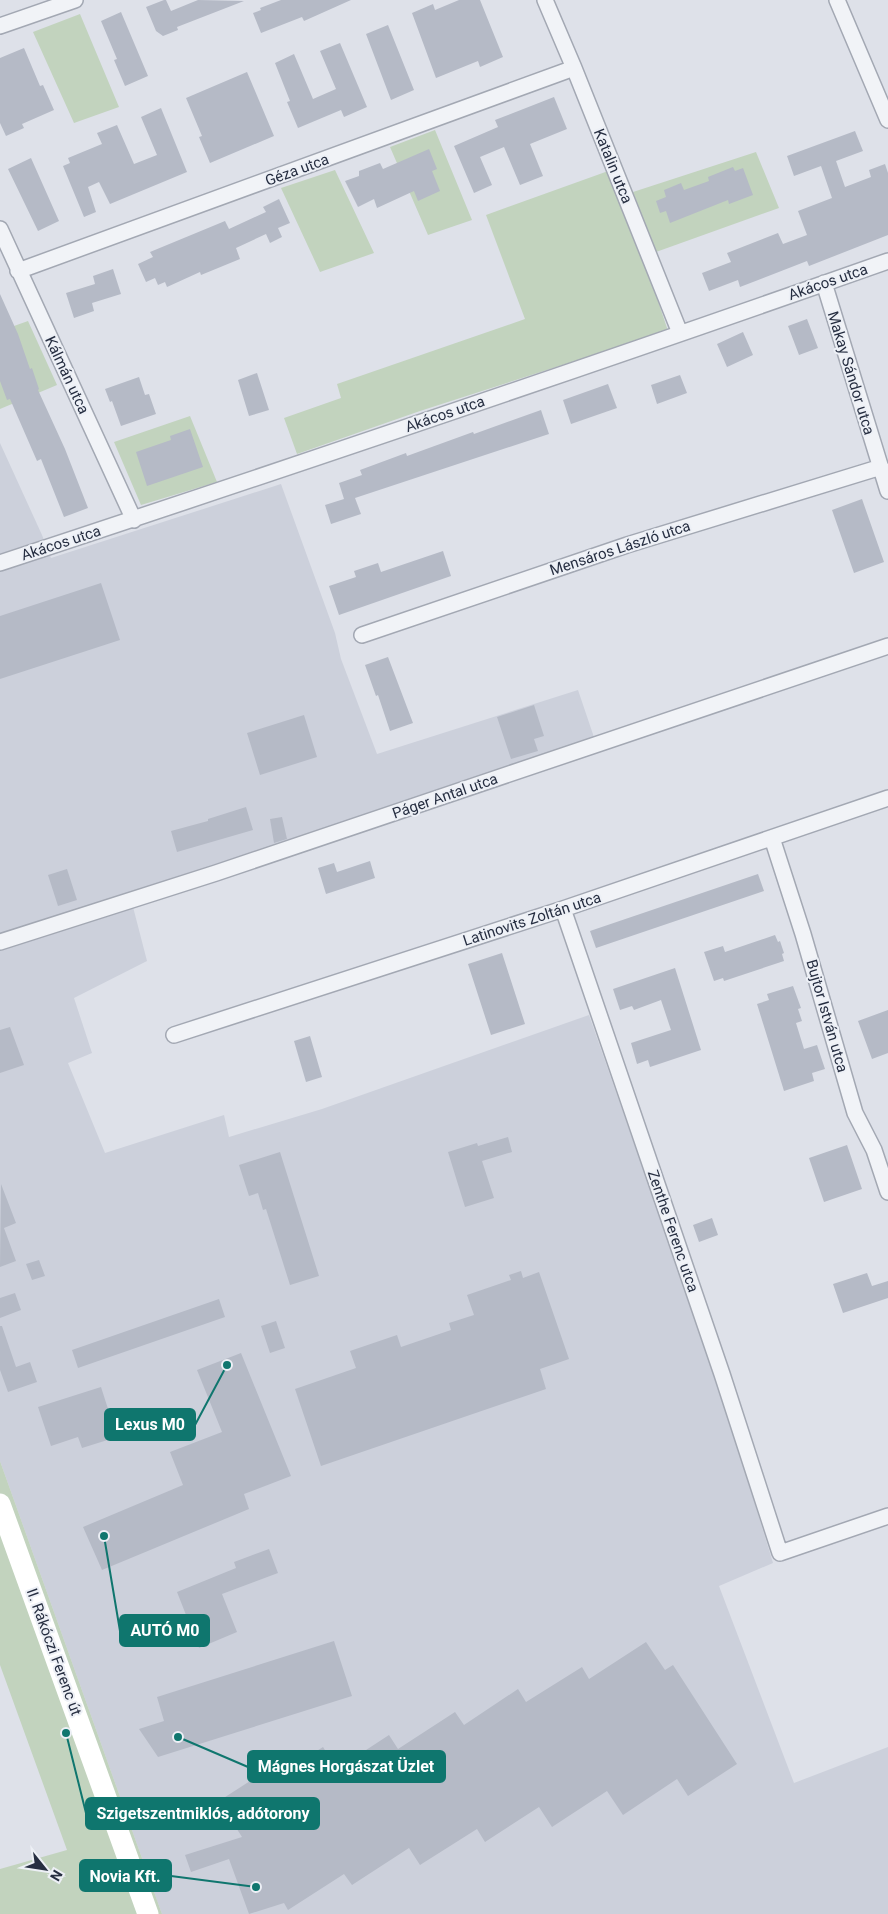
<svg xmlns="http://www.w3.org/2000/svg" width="888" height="1914" viewBox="0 0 888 1914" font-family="Roboto,sans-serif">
<rect width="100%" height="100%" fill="#dee1e9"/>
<path fill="#ccd0db" d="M0,443L42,535L51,558L281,484L335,633L341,659L377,754L578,690L599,752L132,903L147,961L74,998L92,1053L68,1063L105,1153L224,1115L229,1137L322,1109L589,1015L718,1383L773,1563L719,1586L794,1783L888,1747V1914H162L0,1461Z"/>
<path fill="#c2d3be" d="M80,14L119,107L74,123L33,32Z
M435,130L472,220L428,235L390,147Z
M756,152L779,208L656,252L633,192Z
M335,170L374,253L320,272L281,188Z
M611,170L633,226L668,331L420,411L297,454L284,418L341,398L337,384L525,319L486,215Z
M28,321L57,385L0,409V331Z
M190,416L217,482L141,505L114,442Z
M0,1461L162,1914H0V1869L67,1850L0,1665Z"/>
<path fill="#b5bac6" d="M164,0H166L171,11L198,0L244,1L177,27L178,30L163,36L156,31L146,7Z
M281,0H351L304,21L302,17L261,33L253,13L261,10L260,8Z
M459,0H480L503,57L480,67L478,61L436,78L412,13L433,4L435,10Z
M121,12L148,76L125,86L114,60L117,59L101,21Z
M388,25L414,90L391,100L366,34Z
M340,43L367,107L344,117L341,110L298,128L287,102L290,101L275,63L294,54L313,99L336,89L320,51Z
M24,48L40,86L43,85L54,110L22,124L24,128L6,136L0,123V58Z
M247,72L274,136L210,163L199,137L202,136L186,98Z
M554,97L567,129L530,144L543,176L520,185L504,147L480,157L492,185L474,193L454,146L498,127L495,120Z
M161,108L187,172L110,204L99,182L88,187L96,212L84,217L63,166L70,163L68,158L102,144L97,133L117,125L134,164L157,155L141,117Z
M855,131L863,151L836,161L845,187L871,177L869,170L885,164L888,173V235L809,266L807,261L740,287L738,280L709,291L702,273L731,262L727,253L778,233L783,244L807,235L798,211L832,198L821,166L794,176L787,156Z
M429,149L437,169L432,171L440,191L418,201L414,191L377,208L374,199L358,207L345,181L359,176V171L380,163L383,169Z
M31,158L59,221L38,231L8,169Z
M733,167L735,171L743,168L753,195L729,204L728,200L670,223L666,211L660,213L656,201L666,197L664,190L681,183L684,190L709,181L708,177Z
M279,199L290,223L278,228L282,237L270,243L266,234L236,248L240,259L201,275L200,272L167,287L165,282L158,285L155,278L146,282L138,264L153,257L150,252L225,221L229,229L266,212L263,207Z
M113,269L121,294L92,303L94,311L74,318L66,293L95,284L93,276Z
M0,294L18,334L30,369L32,368L39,389L38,390L65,449L88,508L64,517L41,459L37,461L10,399L7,400L0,381Z
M807,319L818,348L799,355L788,326Z
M743,332L753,355L727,367L717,344Z
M257,373L269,410L249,416L238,380Z
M680,375L687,393L657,404L651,385Z
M139,377L145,395L149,394L156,414L121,426L112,401L110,402L105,389Z
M608,384L617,408L571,424L563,400Z
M541,410L549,434L355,498L361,514L331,524L325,505L344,499L339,483L362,475L360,470L406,453L407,456L473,432L474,434Z
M190,429L203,467L147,486L136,452L171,440L170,436Z
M862,499L884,562L854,573L832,510Z
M443,551L451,576L339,615L329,586L356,577L354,571L378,563L381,572Z
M101,583L120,640L0,679V616Z
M388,657L413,723L390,731L378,695L376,696L365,665Z
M534,705L544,736L534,739L538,751L511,759L497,717Z
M304,715L317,757L260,775L247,733Z
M246,807L253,830L177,852L171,831L208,821V819Z
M282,817L287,839L274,843L270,819Z
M370,861L375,878L326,894L318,868L334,863L337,872Z
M67,869L77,900L58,906L48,875Z
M758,874L764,891L596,948L590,931Z
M775,935L778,942L780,941L784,953L782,954L784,961L724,981L723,978L714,981L704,952L723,946L725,952Z
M502,953L525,1024L491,1035L468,964Z
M675,968L701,1050L650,1067L648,1060L637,1064L631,1043L671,1030L661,1000L634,1010L632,1006L620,1010L613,989Z
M793,986L801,1008L798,1009L802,1021L796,1023L804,1049L817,1045L825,1069L812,1073L814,1081L784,1091L757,1004L769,1000L767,994Z
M888,1010V1053L872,1059L858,1021Z
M10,1027L24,1065L0,1073V1030Z
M310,1036L322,1077L306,1082L294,1041Z
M508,1137L512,1152L482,1161L494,1198L465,1207L448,1152L477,1143L478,1146Z
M847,1145L862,1189L824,1202L809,1158Z
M280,1152L319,1276L290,1285L266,1209L263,1210L258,1193L249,1196L239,1165Z
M1,1184L16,1223L4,1228L16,1261L0,1267Z
M712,1218L718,1235L699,1242L693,1225Z
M39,1260L45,1276L32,1280L26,1264Z
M521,1271L523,1278L539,1272L569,1359L540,1369L546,1389L321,1466L295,1389L356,1368L350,1351L397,1335L401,1347L451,1330L449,1323L474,1315L467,1295L511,1280L509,1275Z
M867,1273L872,1286L888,1281V1298L843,1313L833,1284Z
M15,1293L21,1310L0,1318V1298Z
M219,1299L225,1317L78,1368L72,1350Z
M276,1321L285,1348L270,1353L261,1326Z
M0,1326H2L16,1367L30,1362L37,1382L8,1392L0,1370Z
M241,1353L291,1476L244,1494L249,1509L102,1570L83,1527L183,1485L170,1452L222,1432L197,1370Z
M101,1387L117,1437L82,1448L78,1437L51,1446L38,1407Z
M269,1549L278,1573L222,1594L237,1632L199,1648L177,1592L236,1568L234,1562Z
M334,1641L352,1696L158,1757L139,1729L164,1721L157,1697Z
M646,1642L665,1670L673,1665L737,1764L688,1796L677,1779L623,1815L607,1791L552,1827L539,1807L485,1842L477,1829L420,1865L409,1848L352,1885L344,1874L288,1910L284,1903L249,1914L229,1859L191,1872L185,1855L242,1837L219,1801L264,1772L270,1781L323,1747L337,1769L389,1735L398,1749L455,1712L464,1725L518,1689L526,1702L582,1667L589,1679Z"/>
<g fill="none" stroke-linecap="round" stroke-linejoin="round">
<g stroke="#a3a8b3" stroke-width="18">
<path id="street" d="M545,0L574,68L680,333
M837,0L888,120
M0,26L75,0
M0,229L134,520
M18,271L574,68
M824,283L888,491
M0,563C297,465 593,365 888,261
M362,635L627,545L881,467
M772,838L803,934L855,1113L874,1150L888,1192
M563,909L722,1374L780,1553L888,1516
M0,942L216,873L888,646
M174,1035L563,909L888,798"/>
</g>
<use href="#street" stroke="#f1f3f7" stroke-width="15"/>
<path stroke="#fff" stroke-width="21" d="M0,1504L148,1914"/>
</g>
<g text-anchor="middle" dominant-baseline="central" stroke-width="4" stroke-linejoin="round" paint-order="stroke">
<g font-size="15" fill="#262e41" stroke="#edf0f6">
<text transform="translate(613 166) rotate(68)">Katalin utca</text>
<text transform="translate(297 170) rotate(-20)">Géza utca</text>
<text transform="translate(828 282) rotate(-19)">Akácos utca</text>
<text transform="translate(851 373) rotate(73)">Makay Sándor utca</text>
<text transform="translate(67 375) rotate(65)">Kálmán utca</text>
<text transform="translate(445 414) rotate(-19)">Akácos utca</text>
<text transform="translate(61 543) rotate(-18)">Akácos utca</text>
<text transform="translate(620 548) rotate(-18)">Mensáros László utca</text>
<text transform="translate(445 796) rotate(-19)">Páger Antal utca</text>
<text transform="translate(532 919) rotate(-18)">Latinovits Zoltán utca</text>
<text transform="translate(827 1016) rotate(74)">Bujtor István utca</text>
<text transform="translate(673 1231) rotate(71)">Zenthe Ferenc utca</text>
<text transform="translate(54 1652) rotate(70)">II. Rákóczi Ferenc út</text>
</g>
</g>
<path fill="none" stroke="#0f766e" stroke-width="2" d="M227 1365L195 1425M104 1536L120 1631M178 1737L248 1767M66 1733L86 1813M256 1887L171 1876"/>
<g fill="#0f766e" stroke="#edf0f6" stroke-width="2">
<circle cx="227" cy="1365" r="5"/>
<circle cx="104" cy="1536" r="5"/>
<circle cx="178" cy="1737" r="5"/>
<circle cx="66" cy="1733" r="5"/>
<circle cx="256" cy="1887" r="5"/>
</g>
<g fill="#0f766e" stroke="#0f766e" stroke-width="2">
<rect x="105" y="1409" width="90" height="31" rx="5"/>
<rect x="120" y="1615" width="89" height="31" rx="5"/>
<rect x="248" y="1751" width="197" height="31" rx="5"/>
<rect x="86" y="1798" width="233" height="31" rx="5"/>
<rect x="80" y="1860" width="91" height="31" rx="5"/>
</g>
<g font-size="16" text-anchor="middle" font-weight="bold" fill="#fff">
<text x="150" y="1430">Lexus M0</text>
<text x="165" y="1636">AUTÓ M0</text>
<text x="346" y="1772">Mágnes Horgászat Üzlet</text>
<text x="203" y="1819">Szigetszentmiklós, adótorony</text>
<text x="125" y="1882">Novia Kft.</text>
</g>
<g transform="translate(45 1869) rotate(120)" stroke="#edf0f6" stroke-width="4" paint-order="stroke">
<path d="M0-4L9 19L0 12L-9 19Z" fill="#262e41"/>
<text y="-8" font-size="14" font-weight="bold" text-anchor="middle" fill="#262e41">N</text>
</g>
</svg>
